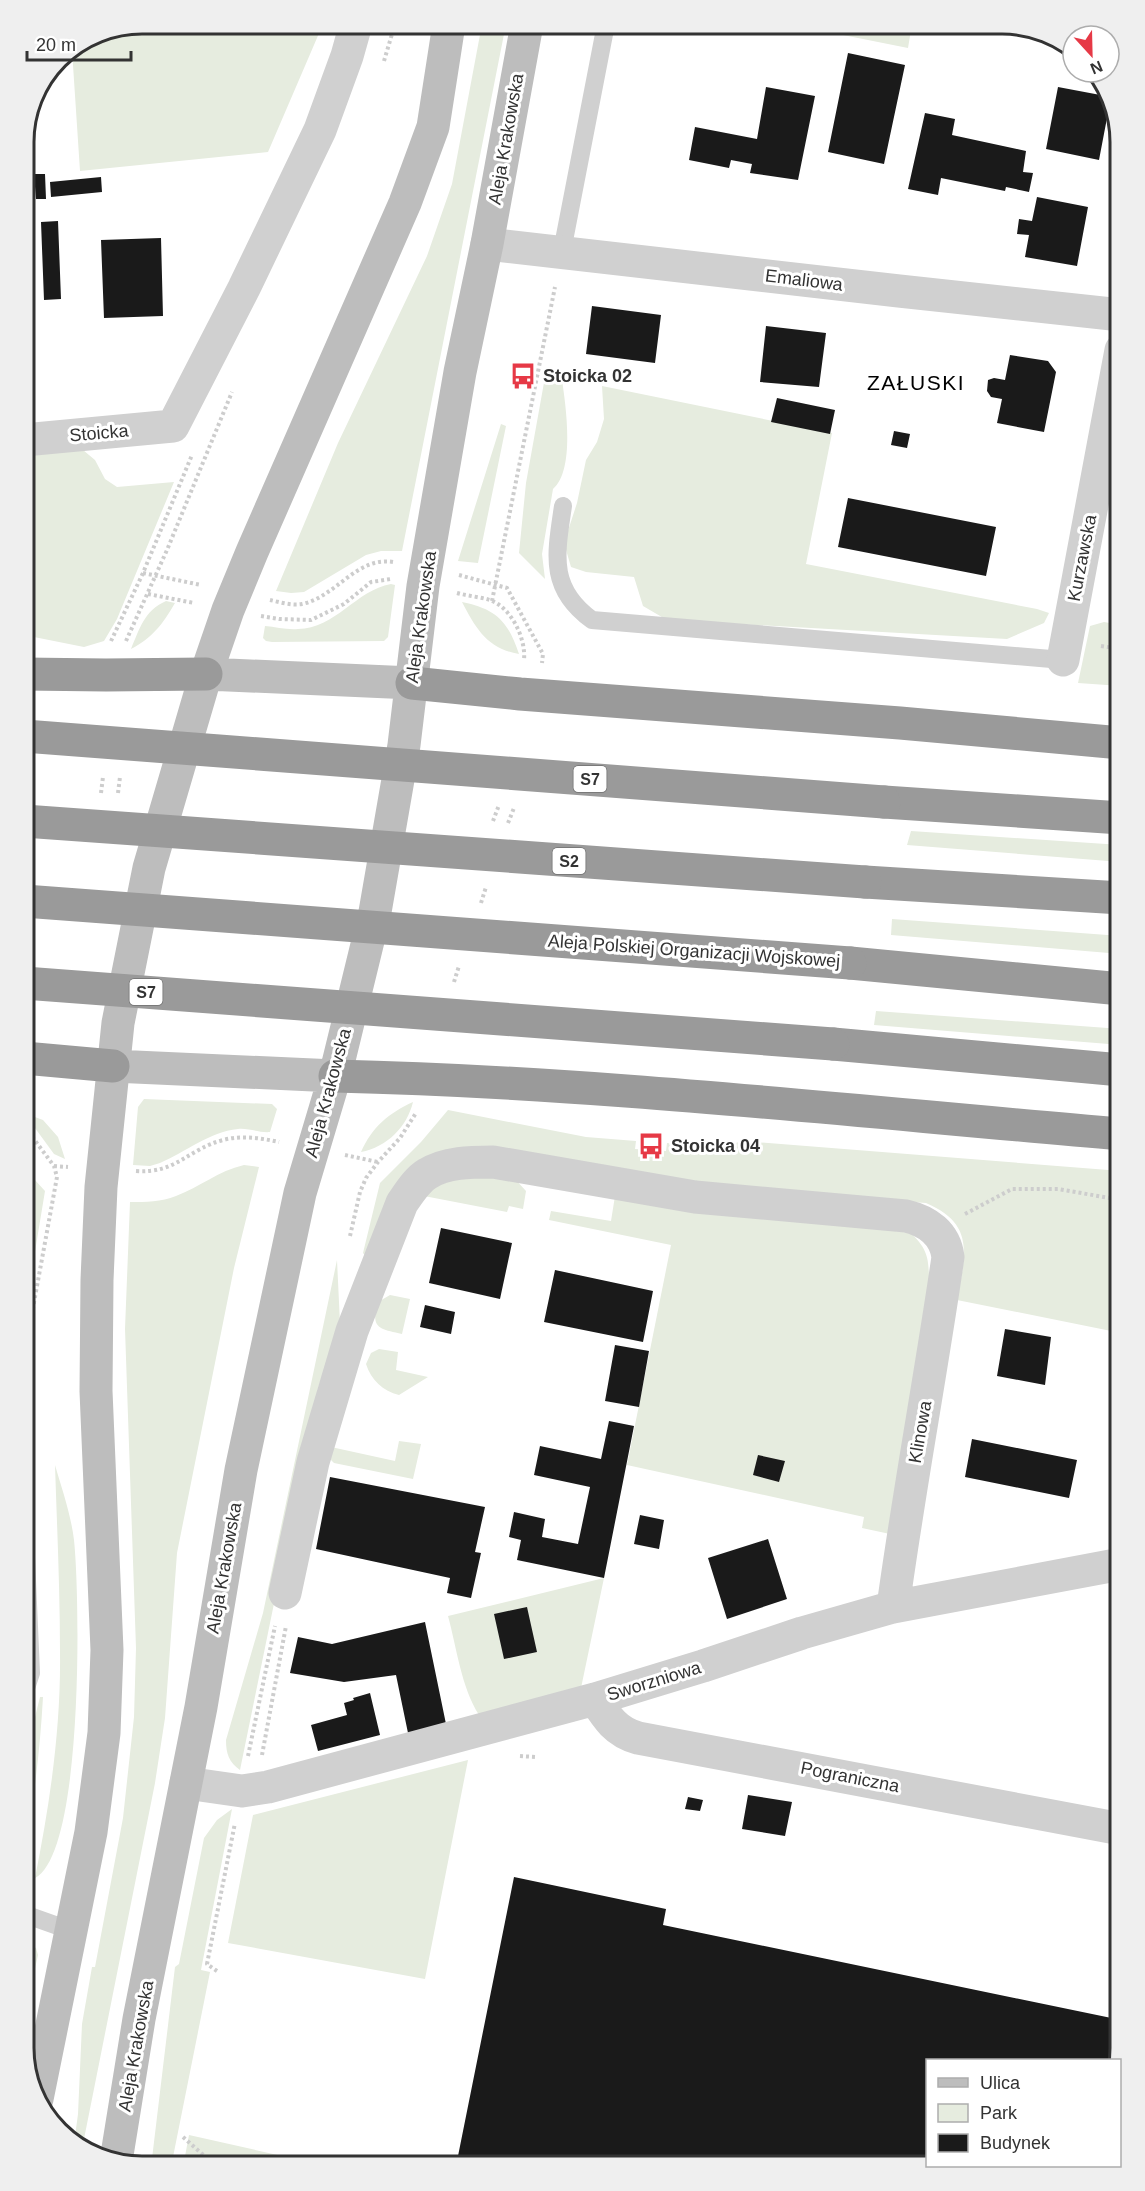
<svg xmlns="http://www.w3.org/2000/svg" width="1145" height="2191" viewBox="0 0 1145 2191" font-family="Helvetica,sans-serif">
<rect width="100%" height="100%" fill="#fff"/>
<path fill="#e6ecdf" d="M142,24H323L268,152L80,171L72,50L97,33Z
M482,24H506L402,551H381L366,555L304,592L291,593L276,591L338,443L427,256L452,184Z
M788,24H912L908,48Z
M545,377L562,380C566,407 575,470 553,489L542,554L545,579L519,553L526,483Z
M602,386L832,433L806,564L1037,609L1049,613L1044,623L1007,639L667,620L643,606L634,577L586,572L571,567L564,543L577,503L586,460L597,442L604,419Z
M501,424L506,426L478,563L458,561Z
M83,450L95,460L105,479L117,487L174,482L117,619L104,641L84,647L24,635V453Z
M391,584L395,585L388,637L384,641L272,642L266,641L263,638L265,626C276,627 287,630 298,629C335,629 356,590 391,584Z
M166,601L175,603C163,624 152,638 131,649C140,628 144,611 166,601Z
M462,602C496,609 508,621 519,654C488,649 476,629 462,602Z
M1104,622L1121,625V686L1078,683L1090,626Z
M911,831L1121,845V862L907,845Z
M892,919L1121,936V954L891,935Z
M876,1011L1121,1029V1045L874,1025Z
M144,1099L272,1104L277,1109L270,1132C260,1133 249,1128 238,1129C209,1132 186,1152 160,1163L150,1166L133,1165L138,1107Z
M413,1102C407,1127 387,1147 361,1152C372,1127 389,1113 413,1102Z
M448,1110L586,1137L636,1141L635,1149L666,1151L667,1143L703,1147V1152L743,1141L1121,1171V1333L957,1300C965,1256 976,1224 926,1203L750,1190L469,1147L367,1258L363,1253L380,1183L421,1142Z
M24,1113L43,1120L58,1137L65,1159L54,1154Z
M244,1165L259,1167L234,1268L177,1553L165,1718L155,1783L82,2149L74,2144L78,2114L82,2024L92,1967H95L123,1818L134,1717L136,1648L125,1329L130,1202C146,1202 161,1202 176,1196C200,1187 218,1171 244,1165Z
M24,1168L45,1191L29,1288Z
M451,1178H514L526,1191L523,1209L509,1206L507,1212L424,1196L433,1187Z
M615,1196L911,1233C927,1249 929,1257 929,1281L890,1534L862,1528L864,1517L627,1465L671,1245L549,1220L551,1211L611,1221Z
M337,1260L340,1323L318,1388L240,1770C229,1762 226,1754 226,1740L263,1613Z
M390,1295L410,1299L402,1334C379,1329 370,1328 378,1302Z
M379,1349L398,1352L396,1370L428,1377L399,1395C383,1391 371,1380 366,1364L371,1353Z
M399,1441L421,1444L413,1479L334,1463L330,1459L331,1447L395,1461Z
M55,1465C62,1489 71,1515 74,1540C80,1595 84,1853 35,1878C50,1803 61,1728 60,1652C60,1590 57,1527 55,1465Z
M604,1578L581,1688L479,1715C461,1686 457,1649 448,1616Z
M40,1697H43C40,1750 34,1801 24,1853V1761Z
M468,1760L425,1979L228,1943L253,1815Z
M232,1809L201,1970L210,1972L171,2167H151L175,1967L179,1964L204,1838L217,1820Z
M24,1942L36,1948L38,1955L27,2004L24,2008Z
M189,2135L331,2167H183Z"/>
<path fill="#1a1a1a" d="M993,24H1011L1029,31V32Z
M848,53L905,65L884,164L828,152Z
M766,87L815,96L798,180L750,173L752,164L731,160L729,168L689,160L695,127L757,139Z
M1058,87L1111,97L1099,160L1046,149Z
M925,113L955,119L952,135L1026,151L1023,172L1033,173L1029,192L1006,187L1005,191L941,178L938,195L908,189Z
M34,174H45L46,199H36Z
M101,177L102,192L51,197L50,182Z
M1037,197L1088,207L1077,266L1025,257L1029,235L1017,234L1019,219L1032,221Z
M58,221L61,299L44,300L41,222Z
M161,238L163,316L104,318L101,240Z
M592,306L661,315L655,363L586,354Z
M766,326L826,333L819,387L760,382Z
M1010,355L1048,361L1056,372L1044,432L997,423L1002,399L991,397L987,391L988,380L994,378L1005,380Z
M777,398L835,410L830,434L771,422Z
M894,431L910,434L907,448L891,445Z
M848,498L996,527L986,576L838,547Z
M441,1228L512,1243L500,1299L429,1283Z
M555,1270L653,1291L643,1342L544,1322Z
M425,1305L455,1312L451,1334L420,1327Z
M1005,1329L1051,1337L1045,1385L997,1376Z
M615,1345L649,1351L639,1407L605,1401Z
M609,1421L634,1426L604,1578L517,1560L521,1540L509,1537L514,1512L545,1519L542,1537L578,1544L590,1487L534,1475L540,1446L601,1459Z
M972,1439L1077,1460L1069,1498L965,1477Z
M758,1455L785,1461L779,1482L753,1475Z
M330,1477L485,1507L475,1552L481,1553L471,1598L447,1593L450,1578L316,1549Z
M640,1515L664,1520L659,1549L634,1544Z
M768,1539L787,1599L727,1619L708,1558Z
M527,1607L537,1652L504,1659L494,1614Z
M425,1622L446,1724L408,1733L396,1675L344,1682L290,1673L298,1637L332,1644Z
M370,1693L380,1735L318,1751L311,1725L347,1715L344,1703L354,1700L353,1698Z
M748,1795L792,1802L785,1836L742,1829Z
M688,1797L703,1800L700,1811L685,1809Z
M514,1877L666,1909L663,1925L1121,2020V2049L1118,2060H928V2167H484L457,2161Z"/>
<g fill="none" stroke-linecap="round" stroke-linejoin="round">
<path stroke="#cdcdcd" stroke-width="4" stroke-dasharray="3 3" stroke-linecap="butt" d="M384,61L395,24
M143,573L201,585
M459,575L507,588L543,654L542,663
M457,593C468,596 480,597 490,600C512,608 526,639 524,660
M148,594L194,603
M270,600C279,602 292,606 302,604C336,597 357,556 393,562
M492,601L555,287
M261,616L279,619L311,620L344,604L371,582L391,579
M111,641L143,573L192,455
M126,641L167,550L232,392
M1101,646L1121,649
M101,793L103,777
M118,793L120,777
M493,821L499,805
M508,823L514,808
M481,903L486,887
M454,982L459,966
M345,1155L378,1162
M54,1166L68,1167
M136,1171C176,1174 188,1149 223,1140C242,1135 260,1138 279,1142
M965,1214L1012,1189H1058L1121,1200
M350,1236L360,1192L366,1178L378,1162L400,1138L416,1113
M24,1357L57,1177L54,1166L24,1126
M262,1755L286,1626
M248,1756L275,1626
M520,1756L535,1757
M217,1971L207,1964L235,1823
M183,2137L217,2167"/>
<path stroke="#d0d0d0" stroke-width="18" d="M562,251L606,24
M563,506C556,554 548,588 592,620L1063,660
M24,1694L31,1673L24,1511
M24,1914L72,1931"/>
<path stroke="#d0d0d0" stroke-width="33" d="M487,244L899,291L1121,315
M24,440L173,426L244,288L320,130L347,56L356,24
M1063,660L1121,350
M285,1593L313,1462L352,1331L402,1203C409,1193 417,1180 427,1174C446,1162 471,1162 493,1162L695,1197L906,1216C927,1221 945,1233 948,1257C931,1374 909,1490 893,1607
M595,1699C607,1718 616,1732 638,1738L1121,1829
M186,1783L242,1791L268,1787L595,1699L703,1666L802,1633L893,1607L1121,1564"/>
<path stroke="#bdbdbd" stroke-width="33" d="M206,674L412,683
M113,1066L335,1076
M37,2099L91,1832L104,1733L107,1650L96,1391L97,1280L101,1187L118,1023L149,868L206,674L228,610L252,552L405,203L433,127L449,24
M116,2161L139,2019L201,1707L241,1470L300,1193L335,1076L375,912L404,745L423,586L460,372L487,244L527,24"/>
<path stroke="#9a9a9a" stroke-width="33" d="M24,674L106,675L206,674
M412,683L520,694L900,723L1121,743
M884,802L1121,818
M865,882L1121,898
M850,963L1121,989
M833,1044L1121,1070
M24,1058L113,1066
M335,1076C597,1082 859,1112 1121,1134"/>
<path stroke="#9a9a9a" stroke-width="33" d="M24,736L884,802
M24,821L865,882
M24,901L850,963
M24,983L833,1044"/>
</g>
<defs>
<g id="bus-bare" transform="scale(2.07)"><path d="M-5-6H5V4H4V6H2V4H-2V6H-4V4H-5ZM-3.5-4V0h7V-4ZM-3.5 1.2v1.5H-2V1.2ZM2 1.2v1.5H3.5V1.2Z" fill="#e63946" stroke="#fff" stroke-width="2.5" paint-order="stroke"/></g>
</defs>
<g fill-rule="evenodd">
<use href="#bus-bare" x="523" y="376"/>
<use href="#bus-bare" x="651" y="1146"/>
</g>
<g text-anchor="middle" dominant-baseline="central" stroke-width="6" stroke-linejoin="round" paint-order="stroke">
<g fill="#fff" stroke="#707070" stroke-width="1.5">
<rect x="573.5" y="766" width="33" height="26" rx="4.5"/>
<rect x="552.5" y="848" width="33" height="26" rx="4.5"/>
<rect x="129.5" y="979" width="33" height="26" rx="4.5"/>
</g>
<g font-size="16" font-weight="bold" fill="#333">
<text x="590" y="779">S7</text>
<text x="569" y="861">S2</text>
<text x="146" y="992">S7</text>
</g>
<g font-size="18" fill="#333" stroke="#fff">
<text transform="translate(506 139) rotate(-80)">Aleja Krakowska</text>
<text transform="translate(804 280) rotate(7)">Emaliowa</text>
<text transform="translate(99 433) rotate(-5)">Stoicka</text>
<text transform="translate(1082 558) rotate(-79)">Kurzawska</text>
<text transform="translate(421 617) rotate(-82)">Aleja Krakowska</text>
<text transform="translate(694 951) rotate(4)">Aleja Polskiej Organizacji Wojskowej</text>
<text transform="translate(328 1093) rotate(-75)">Aleja Krakowska</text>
<text transform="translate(920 1432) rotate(-80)">Klinowa</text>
<text transform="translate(224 1568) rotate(-80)">Aleja Krakowska</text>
<text transform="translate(654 1681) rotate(-17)">Sworzniowa</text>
<text transform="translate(850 1777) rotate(11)">Pograniczna</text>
<text transform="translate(136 2046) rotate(-80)">Aleja Krakowska</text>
</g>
<g font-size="18" font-weight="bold" fill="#333" stroke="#fff" text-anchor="start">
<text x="543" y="376">Stoicka 02</text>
<text x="671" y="1146">Stoicka 04</text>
</g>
<g font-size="21" letter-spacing="1.5" fill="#000" stroke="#fff">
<text x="916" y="382">ZAŁUSKI</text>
</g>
</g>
<path d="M0 0H1145V2191H0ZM142 34H1002A108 108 0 0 1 1110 142V2048A108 108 0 0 1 1002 2156H142A108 108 0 0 1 34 2048V142A108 108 0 0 1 142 34Z" fill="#efefef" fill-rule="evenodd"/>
<path fill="none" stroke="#333" stroke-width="3" d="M142 34H1002A108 108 0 0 1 1110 142V2048A108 108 0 0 1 1002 2156H142A108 108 0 0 1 34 2048V142A108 108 0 0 1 142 34Z"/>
<rect x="926" y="2059" width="195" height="108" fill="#ffffff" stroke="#adadad" stroke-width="1.5"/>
<rect x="938" y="2078" width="30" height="9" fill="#bdbdbd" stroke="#adadad" stroke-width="1.5"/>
<text x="980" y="2089" font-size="18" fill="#333333">Ulica</text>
<rect x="938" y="2104" width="30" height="18" fill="#e6ecdf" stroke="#adadad" stroke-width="1.5"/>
<text x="980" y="2119" font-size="18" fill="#333333">Park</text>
<rect x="938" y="2134" width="30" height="18" fill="#1a1a1a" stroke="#adadad" stroke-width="1.5"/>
<text x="980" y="2149" font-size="18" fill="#333333">Budynek</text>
<g transform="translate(1091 54) rotate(158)"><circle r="28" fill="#ffffff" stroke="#adadad" stroke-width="1.5"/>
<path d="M0-4.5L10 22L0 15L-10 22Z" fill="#e63946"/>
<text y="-9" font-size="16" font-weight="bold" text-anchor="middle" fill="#333333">N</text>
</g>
<path d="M27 51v9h104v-9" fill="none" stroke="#333333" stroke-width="3"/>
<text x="36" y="51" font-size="18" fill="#333333" stroke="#ffffff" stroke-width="4.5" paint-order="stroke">20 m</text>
</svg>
